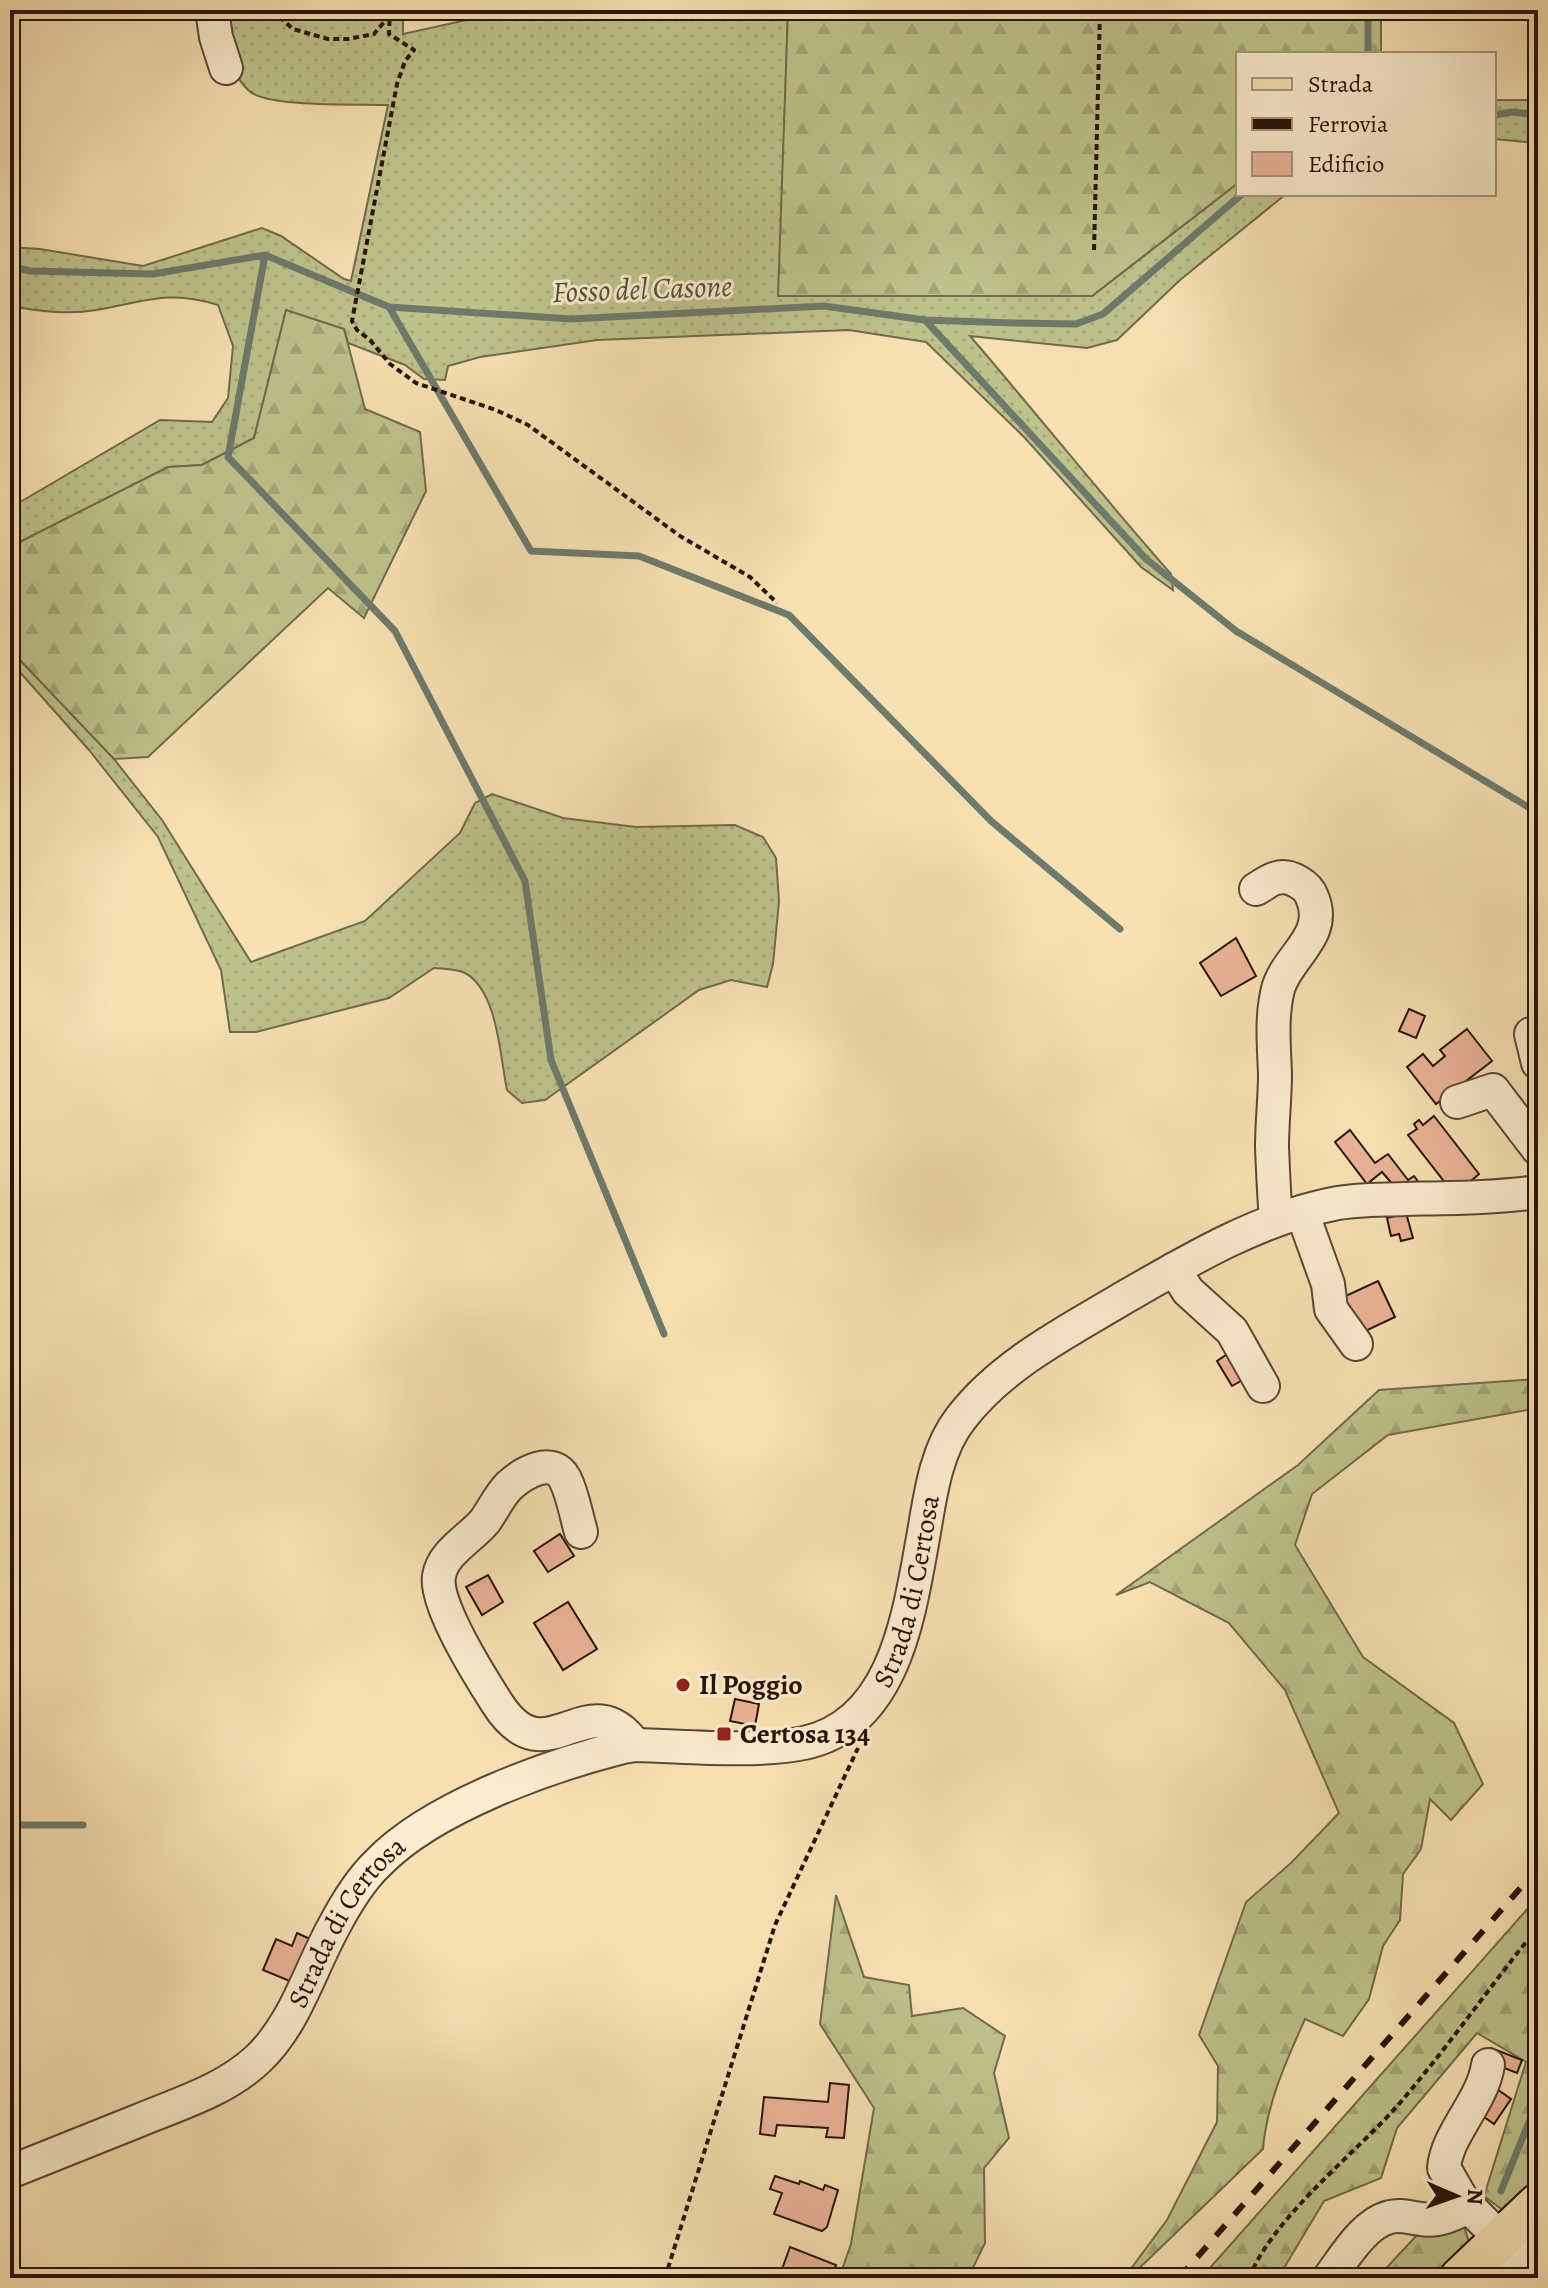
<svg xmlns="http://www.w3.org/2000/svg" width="1548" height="2288" viewBox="0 0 1548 2288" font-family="Alegreya,serif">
<defs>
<pattern id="grass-dots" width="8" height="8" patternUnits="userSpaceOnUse" patternTransform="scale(2)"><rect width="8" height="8" fill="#bec28b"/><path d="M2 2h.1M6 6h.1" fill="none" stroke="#a3a677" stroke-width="1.8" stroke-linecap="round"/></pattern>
<pattern id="forest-firs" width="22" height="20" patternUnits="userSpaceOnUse" patternTransform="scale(2)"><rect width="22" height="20" fill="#bec28b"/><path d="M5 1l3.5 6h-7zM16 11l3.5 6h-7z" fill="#a3a677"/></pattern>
</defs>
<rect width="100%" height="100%" fill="#f7e1b3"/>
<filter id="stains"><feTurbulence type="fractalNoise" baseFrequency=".0025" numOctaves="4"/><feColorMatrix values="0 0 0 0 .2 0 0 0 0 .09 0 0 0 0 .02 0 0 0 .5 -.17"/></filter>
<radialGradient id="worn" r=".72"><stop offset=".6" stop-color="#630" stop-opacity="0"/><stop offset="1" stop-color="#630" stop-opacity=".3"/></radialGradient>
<path fill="url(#grass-dots)" stroke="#726a4b" stroke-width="2" d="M219,10H306L330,18H343L356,10H403V34L512,10H788L779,296H1092L1238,183V194H1286L1180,280L1117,340L1087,348L970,336C1038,415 1102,496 1171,574L1173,590L1141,567L1024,437L926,342L849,330L597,340L480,357L448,366L445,380L424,379L405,365L348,343L344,329L286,311L254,438L202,465L168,467L10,547V508L160,420L212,422L228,398L233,346L218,305C169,289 144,302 96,310C68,315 38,311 10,306V247L40,249L143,266L262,228L281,236L344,279L351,281L388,105C359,104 266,108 248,90C227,70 225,37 219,10Z
M1494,100H1538V143L1494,139Z
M10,629L20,660L114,759L162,820L251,962L365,921L460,833L475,803L492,794L563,818L636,827L735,825L763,837L776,858L779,901L773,964L767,987L731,980L699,990L545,1100L522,1103L507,1090C500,1057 498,991 465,973C457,969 443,969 434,968L389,998L256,1032H230L221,970L158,837L89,750L10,661Z"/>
<path fill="url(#forest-firs)" stroke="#726a4b" stroke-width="2" d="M788,10H1381V54H1238V183L1092,296H778Z
M286,310L344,329L365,409L420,432L426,491L364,618L328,588L148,757L114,759L20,660L10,629V547L168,467L202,465L254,438Z
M1538,1379V1408L1388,1435L1312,1494L1295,1545L1363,1657L1454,1723L1483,1784L1451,1820L1430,1799L1421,1849L1403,1874L1400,1920L1383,1946L1369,1999L1343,2036L1305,2019C1286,2062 1267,2102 1263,2149L1129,2278H1124L1167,2220L1217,2122L1218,2066L1199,2035L1246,1902L1291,1863L1339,1813L1285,1690L1229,1623L1150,1582L1116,1595L1298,1465L1379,1390Z
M836,1895L864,1977L909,1985L912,2016L963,2008L1005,2036L994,2073L1009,2138L984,2168L985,2243L968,2278H839L851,2244L874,2108L820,2024Z
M1538,1897V2178L1504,2211L1484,2196L1526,2062L1477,2033L1397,2128L1381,2178L1324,2201L1278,2278H1201Z
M1430,2221L1458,2223L1464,2227L1470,2245L1433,2278H1377Z"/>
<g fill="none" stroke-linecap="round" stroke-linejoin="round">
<path stroke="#6e7a6c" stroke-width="7" d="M1368,54V10
M1494,115L1512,112L1538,115
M265,255L228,457L395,631L525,881L551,1060L664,1334
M10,266L30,271L153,274L265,255L389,307L571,319L824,306L925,320L1014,323L1076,324L1103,314L1242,194
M389,307L531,551L639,556L789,615L991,821L1120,929
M925,320L1146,559L1236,631L1538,813
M10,1825H83
M1501,2191L1538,2100"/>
</g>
<path fill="#ebb397" stroke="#27130b" stroke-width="2" d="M1236,938L1256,976L1221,996L1200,963Z
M1409,1009L1425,1016L1416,1038L1399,1031Z
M1467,1029L1492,1061L1436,1104L1407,1067L1423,1054L1433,1066L1445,1056L1440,1050Z
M1434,1116L1479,1174L1466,1185L1450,1189L1408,1135L1417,1129L1414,1124L1419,1120L1423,1125Z
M1350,1130L1375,1163L1388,1154L1408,1180L1414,1176L1423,1188L1395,1187L1382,1172L1367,1184L1335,1142Z
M1406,1213L1413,1238L1401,1241L1399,1234L1391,1236L1387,1218Z
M1378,1281L1395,1317L1357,1335L1339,1299Z
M1232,1351L1248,1377L1232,1386L1217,1361Z
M560,1534L574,1556L548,1572L534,1551Z
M488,1575L503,1602L482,1615L466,1587Z
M568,1602L597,1649L563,1670L534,1623Z
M735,1699L759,1704L755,1726L730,1721Z
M297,1933L310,1939L292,1982L263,1970L276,1939L292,1946Z
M1491,2048L1522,2060L1517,2073L1486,2061Z
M830,2083L849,2085L844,2138L826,2137L828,2128L777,2125L775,2136L760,2134L764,2097L828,2102Z
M1494,2087L1511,2099L1494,2124L1477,2112Z
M775,2176L799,2184L800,2181L823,2190L825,2185L838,2190L827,2227L822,2231L774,2214L782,2193L770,2189Z
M790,2247L836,2265L831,2278L819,2274L818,2278H798L781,2272Z"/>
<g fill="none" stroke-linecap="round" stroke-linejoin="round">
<g stroke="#5b4635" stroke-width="36">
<g id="minor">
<path d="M212,10L216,37L226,68"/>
<path d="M1256,889C1262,886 1270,879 1277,878C1289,874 1308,885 1312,897C1329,936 1287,956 1278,989C1271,1017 1274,1046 1275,1074C1275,1098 1272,1122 1272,1147C1273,1171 1274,1196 1276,1220"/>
<path d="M1531,1034L1538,1063"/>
<path d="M1457,1102L1493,1090L1538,1149"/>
<path d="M1302,1212L1328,1284L1331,1309L1356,1344"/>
<path d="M1174,1269L1188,1291L1232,1331L1263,1386"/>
<path d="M581,1532C576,1515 573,1495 565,1479C553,1455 523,1473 509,1486C499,1496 493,1510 485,1521C470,1539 443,1552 439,1576C434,1604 481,1678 497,1703C547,1782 587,1678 635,1745"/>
<path d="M1488,2065C1482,2103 1447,2133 1444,2168L1463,2201L1501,2239"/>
<path id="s1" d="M10,2172C53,2155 97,2137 140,2120C181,2103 225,2090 258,2059C295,2024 309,1972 333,1928C345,1905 359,1881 378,1863C432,1807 548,1766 623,1747L635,1745C685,1746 756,1753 804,1743C895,1724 909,1614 923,1538C930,1498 935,1451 961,1418C1002,1365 1063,1334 1120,1300C1186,1262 1257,1219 1333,1204C1357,1199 1381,1200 1405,1199C1450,1198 1494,1198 1538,1192"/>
<path d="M1329,2278C1344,2258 1364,2223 1390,2217C1401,2214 1410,2218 1421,2219C1438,2222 1454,2215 1468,2206"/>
<path d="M1511,2278L1538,2251"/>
</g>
</g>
<g stroke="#27130b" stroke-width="44">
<path id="major" d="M1460,2278L1538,2204"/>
</g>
<path stroke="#27130b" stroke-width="4" stroke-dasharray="6 4" stroke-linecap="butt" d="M272,10L293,29L328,39H348L374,34L389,16
M390,10L389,34L414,50L405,61L397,84L352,321L357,330L370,340L390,364L416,383L496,410L528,425L680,536L750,577L777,603
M1094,250L1100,10
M665,2278L775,1925L858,1748
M1249,2278C1274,2216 1354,2155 1399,2104C1448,2047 1491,1985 1538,1927"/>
<use href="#minor" stroke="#faecce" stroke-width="32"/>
<use href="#major" stroke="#f7e1b3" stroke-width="40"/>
<path stroke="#27130b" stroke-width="6" stroke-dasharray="14 14" stroke-linecap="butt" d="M1179,2278L1538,1868"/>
</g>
<g fill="#8f2418" stroke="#faecce" stroke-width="3">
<circle cx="683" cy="1685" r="8"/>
<rect x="716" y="1726" width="16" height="16" rx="4"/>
</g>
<g text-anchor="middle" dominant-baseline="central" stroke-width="6" stroke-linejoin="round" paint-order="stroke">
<g font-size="28" fill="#27130b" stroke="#faecce">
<text stroke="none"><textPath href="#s1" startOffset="1158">Strada di Certosa</textPath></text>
<text stroke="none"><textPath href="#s1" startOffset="438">Strada di Certosa</textPath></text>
</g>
<g font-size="28" font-weight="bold" fill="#27130b" stroke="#faecce" text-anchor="start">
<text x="699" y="1685">Il Poggio</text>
<text x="740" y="1734">Certosa 134</text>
</g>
<g font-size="30" font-style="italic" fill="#504f43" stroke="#faecce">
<text transform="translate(642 289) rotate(-2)">Fosso del Casone</text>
</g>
</g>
<rect width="1548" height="2288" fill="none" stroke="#f7e1b3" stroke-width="40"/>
<rect x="12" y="12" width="1524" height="2264" fill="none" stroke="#27130b" stroke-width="4"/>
<rect x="20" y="20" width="1508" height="2248" fill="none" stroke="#27130b" stroke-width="2"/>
<rect x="1236" y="52" width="260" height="144" fill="#faecce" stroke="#a69580" stroke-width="2"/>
<rect x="1252" y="78" width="40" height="12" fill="#f7e1b3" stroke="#a69580" stroke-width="2"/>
<text x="1308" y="92" font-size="24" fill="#27130b">Strada</text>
<rect x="1252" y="118" width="40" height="12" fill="#27130b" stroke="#a69580" stroke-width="2"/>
<text x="1308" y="132" font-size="24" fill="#27130b">Ferrovia</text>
<rect x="1252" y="152" width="40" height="24" fill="#ebb397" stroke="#a69580" stroke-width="2"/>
<text x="1308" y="172" font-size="24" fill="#27130b">Edificio</text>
<g transform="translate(1456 2196) rotate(92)" stroke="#faecce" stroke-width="6" paint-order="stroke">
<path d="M0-6L14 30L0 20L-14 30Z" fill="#27130b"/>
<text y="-12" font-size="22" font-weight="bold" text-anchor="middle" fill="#27130b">N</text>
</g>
<rect width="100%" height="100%" filter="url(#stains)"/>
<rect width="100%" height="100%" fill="url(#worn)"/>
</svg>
